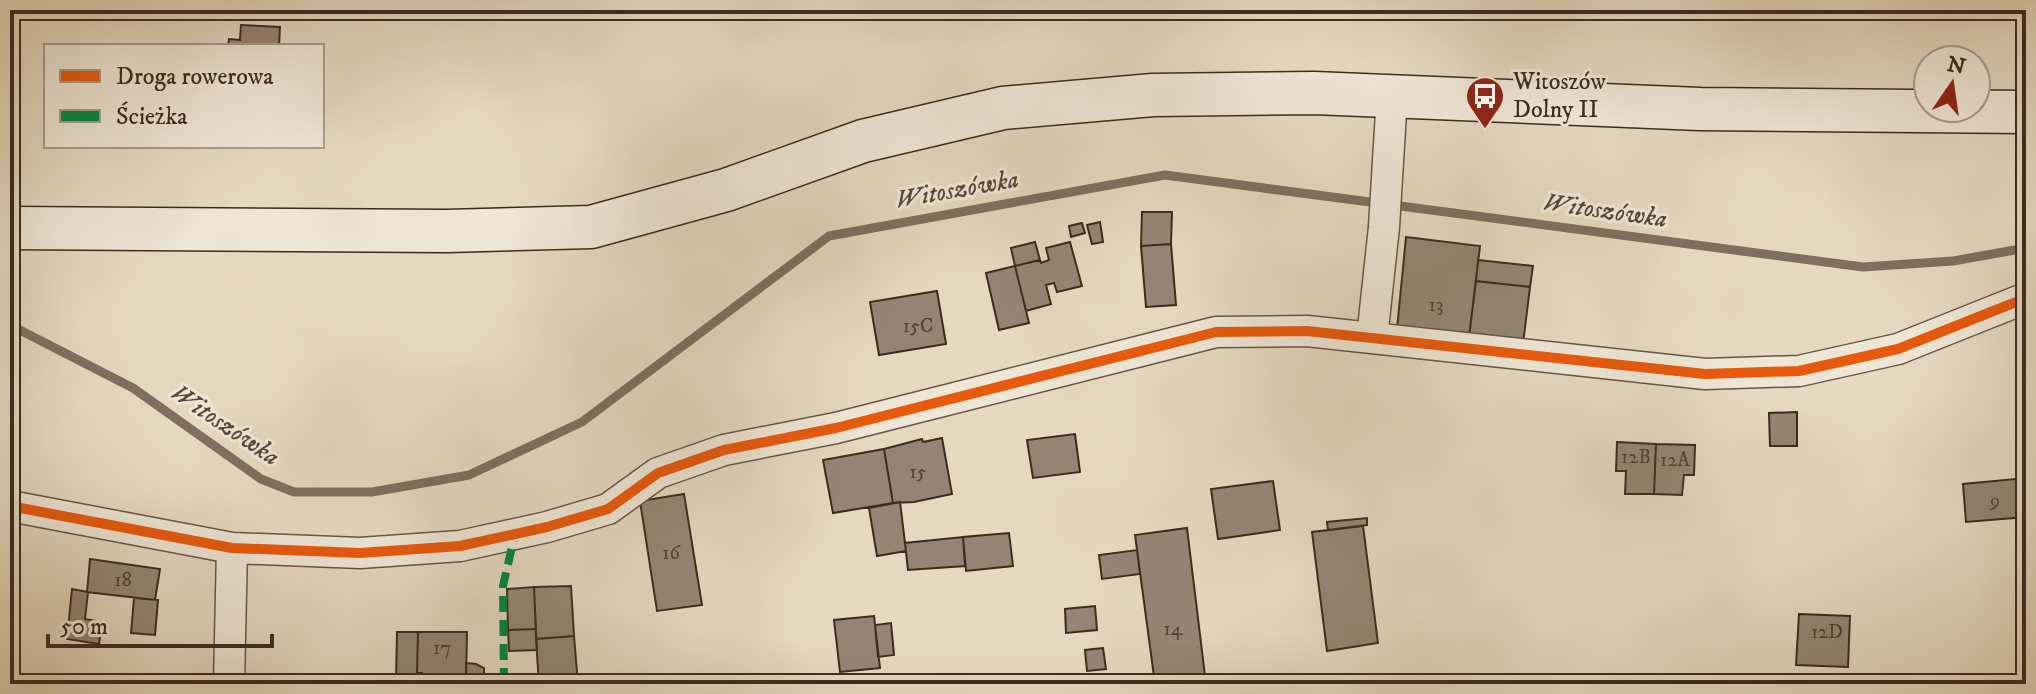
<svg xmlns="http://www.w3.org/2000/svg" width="2036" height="694" viewBox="0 0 2036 694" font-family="'IM FELL DW Pica',serif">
<rect width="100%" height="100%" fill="#e4d8be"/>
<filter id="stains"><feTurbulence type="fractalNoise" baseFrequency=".0025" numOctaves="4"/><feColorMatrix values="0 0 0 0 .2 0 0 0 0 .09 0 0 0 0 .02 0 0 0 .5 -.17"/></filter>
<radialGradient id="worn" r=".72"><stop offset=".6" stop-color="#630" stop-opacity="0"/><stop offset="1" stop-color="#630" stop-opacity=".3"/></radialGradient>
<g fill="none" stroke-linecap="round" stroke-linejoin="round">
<path stroke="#7f6f5f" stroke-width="9" d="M10,325L133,388L261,479L294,492H372L469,475L582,422L829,236L1165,175L1863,267L1953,261L2026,248"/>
</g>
<path fill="#948573" stroke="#3d2b21" stroke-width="2" d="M241,25L280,27L279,46H228L229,39L240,40Z
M1142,212H1172L1171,244L1141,246Z
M1100,222L1103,242L1092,244L1087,225Z
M1082,223L1085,233L1071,237L1069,226Z
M1406,237L1480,246L1469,337L1397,329Z
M1035,242L1040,260L1015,266L1011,248Z
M1070,242L1082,286L1057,292L1054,283L1046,285L1051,304L1026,311L1015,266L1040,260L1041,263L1049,260L1046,248Z
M1171,244L1176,305L1146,307L1141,246Z
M1478,260L1533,266L1530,287L1476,281Z
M1015,266L1029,323L999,330L986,273Z
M1476,281L1530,287L1523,344L1469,337Z
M937,291L946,344L879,355L870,302Z
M10,357L17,358L11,390H10Z
M1797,412V446H1770L1769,413Z
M1075,434L1080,472L1033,478L1027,440Z
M942,438L952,494L914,502L893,503L884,449L922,439L923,442Z
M1617,442L1656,444L1654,494H1625L1626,471H1616Z
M1656,444L1695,445L1694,475H1684L1682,495L1654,494Z
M884,449L893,503L833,513L823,460Z
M2026,478V517L1966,522L1963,484Z
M1273,481L1280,530L1218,539L1211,489Z
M684,494L702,605L657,611L640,501Z
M900,502L906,551L877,556L869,508Z
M1367,518V525L1328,530L1327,522Z
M1363,526L1378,643L1327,651L1312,532Z
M1187,528L1206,684H1155L1135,535Z
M1009,533L1013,566L966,571L963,537Z
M963,537L965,566L908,570L905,543Z
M1137,550L1140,574L1102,579L1099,555Z
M90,559L160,569L155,600L87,592Z
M571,586L574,636L536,639L534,587Z
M534,587L536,629L508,630L507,589Z
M72,589L88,592L85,619L102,622L99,644L67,639Z
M134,598L158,600L155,635L131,633Z
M1095,606L1097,630L1066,633L1065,609Z
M1799,614L1850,616L1848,667L1796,665Z
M874,616L880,668L840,672L834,620Z
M891,623L894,655L878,657L875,625Z
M536,629L537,650L509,651L508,630Z
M397,632H418L417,673H422V682H396Z
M418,632H467L466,684H422V673H417Z
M574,636L578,684H539L536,639Z
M1103,648L1106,669L1087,671L1085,650Z
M466,663L476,664L484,668V683L466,684Z"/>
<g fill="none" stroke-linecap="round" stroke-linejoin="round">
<g stroke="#675648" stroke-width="33">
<path id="street" d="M1372,338L1384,227L1392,96
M10,506L232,548L360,553L460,546L547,527L608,509L658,473L724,450L836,428L1216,332L1307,331L1705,374L1799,371L1898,349L2026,298
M229,684L232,548"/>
</g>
<g stroke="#3d2b21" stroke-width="45">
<path id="secondary" d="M10,228L447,231L591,227L726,190L863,141L1003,108L1153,95L1314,93L1700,109L2026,112"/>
</g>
<use href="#street" stroke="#ede6d5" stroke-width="30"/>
<use href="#secondary" stroke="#ede6d5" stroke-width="42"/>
<path stroke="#00873e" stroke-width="8" stroke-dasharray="16 8" stroke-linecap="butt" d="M504,684L503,586L515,534"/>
<g stroke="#ede6d5" stroke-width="15">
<path id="cycleway" d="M10,506L232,548L360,553L460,546L547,527L608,509L658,473L724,450L836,428L1216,332L1307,331L1705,374L1799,371L1898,349L2026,298"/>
</g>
<use href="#cycleway" stroke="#e8590c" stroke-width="10"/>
</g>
<defs>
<g id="bus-pin" transform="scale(2)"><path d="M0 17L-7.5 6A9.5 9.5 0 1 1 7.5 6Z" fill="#8f2418" stroke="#ede6d5"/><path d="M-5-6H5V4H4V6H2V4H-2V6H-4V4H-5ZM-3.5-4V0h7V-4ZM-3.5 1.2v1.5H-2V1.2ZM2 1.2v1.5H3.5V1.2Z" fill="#fff"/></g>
</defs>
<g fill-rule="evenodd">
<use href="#bus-pin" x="1485" y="96"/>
</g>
<g text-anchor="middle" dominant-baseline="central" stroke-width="6" stroke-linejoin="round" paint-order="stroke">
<g font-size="20" fill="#534236">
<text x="1436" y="305">13</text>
<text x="918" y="326">15C</text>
<text x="1636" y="457">12B</text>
<text x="1675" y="460">12A</text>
<text x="918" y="472">15</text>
<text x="1995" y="501">9</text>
<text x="671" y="553">16</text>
<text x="123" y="580">18</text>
<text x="1173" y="629">14</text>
<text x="1827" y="632">12D</text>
<text x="442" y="648">17</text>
</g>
<g font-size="24" fill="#3d2b21" stroke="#ede6d5" text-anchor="start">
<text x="1513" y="82">Witoszów<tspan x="1513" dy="28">Dolny II</tspan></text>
</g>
<g font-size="26" font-style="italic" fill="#58483b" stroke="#ede6d5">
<text transform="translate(957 190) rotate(-10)">Witoszówka</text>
<text transform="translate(1605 211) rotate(8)">Witoszówka</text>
<text transform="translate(225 425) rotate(34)">Witoszówka</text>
</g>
</g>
<rect width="2036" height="694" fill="none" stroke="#e4d8be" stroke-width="40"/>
<rect x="12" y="12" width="2012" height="670" fill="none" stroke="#3d2b21" stroke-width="4"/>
<rect x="20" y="20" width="1996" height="654" fill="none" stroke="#3d2b21" stroke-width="2"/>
<rect x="44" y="44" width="280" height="104" fill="#ede6d5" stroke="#a79b8d" stroke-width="2"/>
<rect x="60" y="70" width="40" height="12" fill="#e8590c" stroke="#a79b8d" stroke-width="2"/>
<text x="116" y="84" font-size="24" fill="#3d2b21">Droga rowerowa</text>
<rect x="60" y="110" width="40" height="12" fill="#00873e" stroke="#a79b8d" stroke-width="2"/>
<text x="116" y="124" font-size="24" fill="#3d2b21">Ścieżka</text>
<g transform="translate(1952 84) rotate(13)"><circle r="38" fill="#ede6d5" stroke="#a79b8d" stroke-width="2"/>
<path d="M0-6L14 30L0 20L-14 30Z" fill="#8f2418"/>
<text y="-12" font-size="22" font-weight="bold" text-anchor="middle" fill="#3d2b21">N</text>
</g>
<path d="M48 634v12h224v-12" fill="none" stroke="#3d2b21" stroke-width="4"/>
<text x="60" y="634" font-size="24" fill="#3d2b21" stroke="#ede6d5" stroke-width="6" paint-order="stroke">50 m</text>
<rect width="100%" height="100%" filter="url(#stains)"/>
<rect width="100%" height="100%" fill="url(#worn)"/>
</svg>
